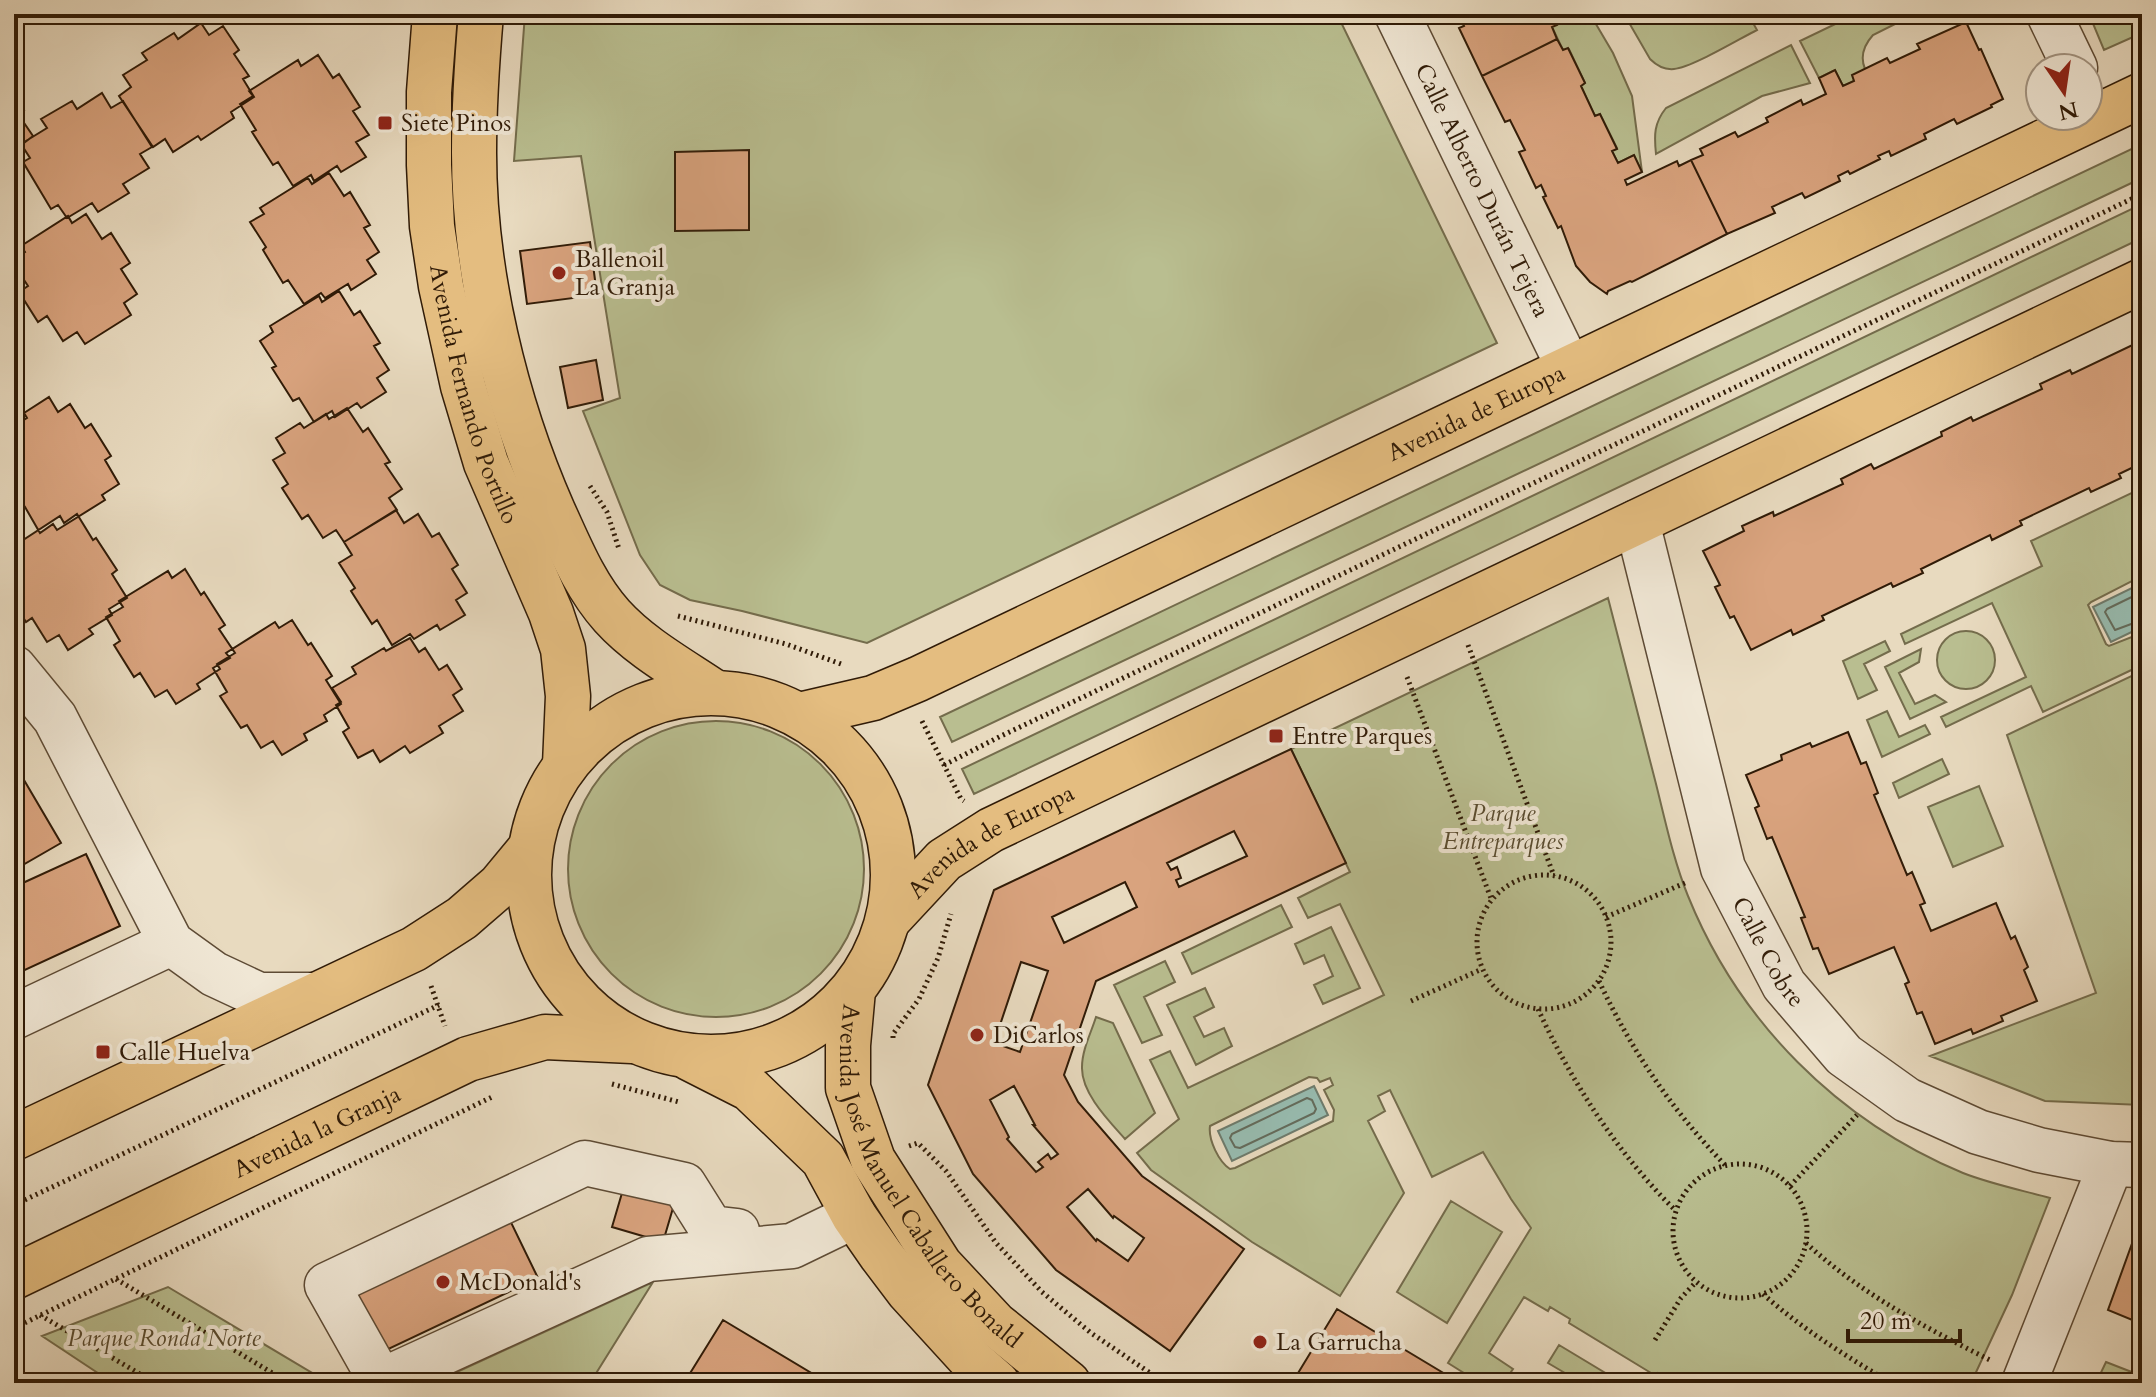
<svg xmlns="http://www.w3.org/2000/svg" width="2156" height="1397" viewBox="0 0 2156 1397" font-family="Cardo,serif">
<rect width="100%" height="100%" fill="#e8dabf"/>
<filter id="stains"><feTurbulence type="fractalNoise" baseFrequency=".0025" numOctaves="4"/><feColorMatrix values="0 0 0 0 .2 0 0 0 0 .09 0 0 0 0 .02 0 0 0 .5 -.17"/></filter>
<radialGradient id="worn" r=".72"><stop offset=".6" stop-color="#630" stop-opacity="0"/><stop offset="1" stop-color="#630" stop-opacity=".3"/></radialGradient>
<path fill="#b9be90" stroke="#746c4c" stroke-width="2" fill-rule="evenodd" d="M525,14H1337L1497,343L867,643L742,611L690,600L660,585L640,555L583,411L620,398L581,156L514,161Z
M1552,14H1590L1613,53L1632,96L1642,172L1634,155L1618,163L1612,151L1617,148L1600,114L1595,116L1581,86L1585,83L1569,49L1563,50L1552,27Z
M1624,14H1748L1757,30C1739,39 1691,68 1674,69C1664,70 1657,66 1650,59Z
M1856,14H1915L1873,35C1864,45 1860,57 1865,69L1854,81L1843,86L1835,70L1819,78L1800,41Z
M2089,14H2142V33L2104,50Z
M1791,45L1810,83L1762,96L1656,154C1654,135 1654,123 1666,108Z
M2142,144V178L952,742L940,717Z
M2142,204V238L974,794L962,769Z
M2142,488V576L2091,602L2088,605L2106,644L2109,646L2142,633V665L2043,712L2031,686L1946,727L1941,717L2026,677L1992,603L1905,644L1901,634L2042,566L2031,541Z
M1608,598C1624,659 1639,719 1655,780C1665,819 1673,859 1688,896C1739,1022 1838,1121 1963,1173C1991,1184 2021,1190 2050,1198L2012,1295L1971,1383H1676L1658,1373L1656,1376L1569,1323L1570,1319L1550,1307L1548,1311L1524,1297L1489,1353L1513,1369L1511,1372L1528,1383H1480L1448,1363L1531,1228L1511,1199L1483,1152L1432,1177L1390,1090L1378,1096L1385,1111L1368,1121L1404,1193L1340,1296L1252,1242L1151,1170L1137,1153L1179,1119L1150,1060L1170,1051L1188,1088L1384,995L1340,904L1308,918L1298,898L1350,872L1291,749ZM1309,1077L1317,1078L1320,1082L1330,1078L1333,1085L1324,1090L1334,1110L1333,1121L1235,1168L1230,1169C1219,1162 1208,1140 1210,1126Z
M1937 660a29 29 0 1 1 58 0a29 29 0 1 1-58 0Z
M1885,641L1890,651L1864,664L1877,690L1858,699L1843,661Z
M1921,649L1919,662L1899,673L1915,704L1935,695L1946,702L1910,719L1885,667Z
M2142,671V1105L2045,1101L1930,1056L2096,993L2007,735Z
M1887,711L1899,737L1925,725L1930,734L1882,757L1867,720Z
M568 869a148 148 0 1 1 296 0a148 148 0 1 1-296 0Z
M1942,759L1949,774L1899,798L1893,783Z
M1979,786L2003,846L1953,867L1928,807Z
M1281,905L1292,927L1192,974L1182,953Z
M1331,927L1360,988L1323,1004L1314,985L1333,976L1324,955L1304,964L1295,944Z
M1165,961L1175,982L1144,997L1162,1035L1142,1043L1114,985Z
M1205,988L1214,1007L1194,1017L1204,1037L1224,1028L1232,1046L1196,1065L1167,1005Z
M1096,1017L1113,1023L1155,1113L1125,1139C1109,1121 1081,1093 1082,1067C1082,1050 1091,1033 1096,1017Z
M1451,1201L1502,1232L1447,1323L1397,1292Z
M653,1282L590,1383H458L446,1377Z
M168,1287L329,1383H113L42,1336Z
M1559,1345L1622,1383H1582L1548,1363Z
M2106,1362L2142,1376V1383H2096Z"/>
<path fill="#97bbaf" stroke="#6e7b6c" stroke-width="2" d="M2142,583V627L2111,642L2093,607Z
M1314,1086L1328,1115L1232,1161L1218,1131Z"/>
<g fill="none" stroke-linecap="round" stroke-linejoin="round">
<path stroke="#646b5b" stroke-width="2" d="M2142,592L2107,609L2105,612L2115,630L2142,620
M1307,1098L1312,1100L1316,1109L1314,1113L1240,1148L1235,1147L1230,1138L1232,1134Z"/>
</g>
<path fill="#d9a37e" stroke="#301b07" stroke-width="2" fill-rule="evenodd" d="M1459,14H1552L1557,25L1552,27L1557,39L1482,76L1459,28L1464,26Z
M1966,22L1979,50L1981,49L2003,99L1991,105L1992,107L1957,124L1954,119L1924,134L1926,139L1891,156L1889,151L1878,156L1880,159L1850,174L1848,171L1838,176L1840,181L1805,198L1802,193L1772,207L1775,213L1727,234L1691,160L1703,155L1700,149L1735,132L1738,137L1768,122L1766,118L1801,100L1803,105L1826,94L1819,78L1835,70L1843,86L1854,81L1852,75L1887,58L1890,63L1920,49L1917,44Z
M201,23L209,35L223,26L239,50L234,54L249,76L243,79L254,97L231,112L234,118L201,140L198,136L173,152L165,139L153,147L119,96L131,87L123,75L147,60L142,53L174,33L178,39Z
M1557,39L1563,50L1568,48L1585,83L1581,86L1595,116L1600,114L1617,149L1612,151L1618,163L1634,155L1642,172L1625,180L1627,185L1677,161L1679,166L1691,160L1727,234L1632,282L1630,281L1608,291L1607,294L1590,282L1576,266L1561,226L1558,228L1543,197L1546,196L1541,185L1536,188L1519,152L1525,150L1510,120L1505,122L1482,76Z
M318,55L333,78L339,74L360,107L353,111L369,135L356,142L366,157L341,172L337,166L314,181L311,175L293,186L278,162L273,165L252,132L256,130L240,104L253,96L249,91L298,60L301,66Z
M102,93L111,108L123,101L152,147L140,154L149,168L123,184L129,193L98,212L92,203L67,218L58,205L51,209L23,162L30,158L21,144L47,128L41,119L72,101L77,109Z
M14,95L24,110L18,114L33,136L20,146L23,149L14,155Z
M749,150V230L675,231V152Z
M329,173L344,196L350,192L370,225L364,228L379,252L367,260L376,274L351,290L348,284L325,298L321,293L304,304L288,280L283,283L263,250L266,247L250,222L264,214L260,208L308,178L312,184Z
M86,214L102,239L111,233L130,263L121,269L137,294L124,303L131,315L85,344L77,332L63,341L47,316L38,322L19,292L28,286L14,265V260L25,252L21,246L68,216L72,223Z
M590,242L597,295L527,304L520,251Z
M339,291L354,315L360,311L380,343L374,346L389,370L377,378L386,392L361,408L357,403L335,417L332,411L314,422L299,398L293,401L272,368L276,366L260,341L273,332L270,326L319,296L322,302Z
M2142,335V463L2119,474L2121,478L2091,492L2089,488L2020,521L2022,525L1992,540L1990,535L1921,569L1923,573L1893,587L1891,583L1822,616L1824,620L1793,635L1791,630L1751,650L1734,616L1730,618L1715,587L1720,585L1703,551L1744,531L1742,526L1773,512L1774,516L1843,484L1841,479L1871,464L1874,469L1942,436L1941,432L1971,417L1973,421L2042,389L2040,384L2070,370L2072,374L2141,341L2139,337Z
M596,360L603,400L568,408L560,367Z
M49,397L58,412L70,404L85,428L91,424L111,456L105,460L119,484L102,495L105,500L57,530L53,524L40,533L25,507L21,510L14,499V426L27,418L24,413Z
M347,408L363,432L368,428L390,462L385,464L402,489L389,498L397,510L344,542L336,530L323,538L308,515L302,519L282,488L288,484L273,460L285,453L276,438L300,423L304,428L326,414L329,419Z
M396,510L404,523L418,514L432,537L439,533L458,565L452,569L467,593L456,600L465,615L440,630L437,625L414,639L410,634L392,645L377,620L372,624L351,591L355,588L339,563L352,555L344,542Z
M77,514L93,540L96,538L117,570L112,574L127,598L109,609L112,615L89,629L93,634L68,650L59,635L47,642L32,618L26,622L14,603V546L60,516L64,523Z
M185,569L201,595L204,592L225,625L219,629L235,653L217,664L220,669L197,684L200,689L176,704L167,690L155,697L140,673L134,677L114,645L120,641L106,617L123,607L119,601L168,571L172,578Z
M292,620L308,645L311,643L332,676L326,680L341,704L324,715L327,721L304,734L307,740L282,755L273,741L261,748L247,725L241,728L220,696L227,692L213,668L230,658L226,653L275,622L279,628Z
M410,638L419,652L425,648L439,670L447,665L462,689L453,695L463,711L439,726L443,733L410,753L405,746L380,762L373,750L358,758L343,732L349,728L336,705L341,702L332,688L356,674L352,667L384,648L386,651Z
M1848,732L1861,764L1866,762L1878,793L1874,795L1907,875L1912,872L1925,903L1920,905L1931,931L1996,903L2011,939L2015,936L2028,967L2024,970L2037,1001L2001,1016L2003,1021L1973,1034L1971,1029L1935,1044L1922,1012L1917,1014L1905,984L1909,982L1894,947L1829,974L1818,948L1813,949L1801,918L1805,917L1772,837L1767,839L1755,808L1759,806L1746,775L1782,760L1781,755L1810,743L1812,747Z
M1291,749L1346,863L1096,981L1064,1075L1078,1102L1142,1176L1244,1249L1170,1351L1056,1270L973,1174L928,1085L994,890ZM1234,831L1247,856L1179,887L1176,880L1181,878L1177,867L1171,870L1167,863ZM1125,882L1137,907L1064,943L1052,917ZM1021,962L1048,971L1020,1052L994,1043ZM1014,1086L1035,1125H1033L1058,1154L1051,1159L1048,1154L1038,1162L1043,1167L1036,1172L1007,1139L1009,1137L990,1100ZM1088,1189L1113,1218L1114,1216L1144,1238L1128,1261L1097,1239L1096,1241L1067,1207Z
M14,763L61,843L14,870Z
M86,854L120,926L14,975V887Z
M627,1176L678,1191L663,1242L612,1227Z
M505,1210L538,1278L380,1353L348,1286Z
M2138,1227H2142V1324L2108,1310Z
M1337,1309L1460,1383H1292Z
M723,1320L828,1383H684Z"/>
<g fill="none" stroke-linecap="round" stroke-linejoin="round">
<g stroke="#5e4b35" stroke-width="47">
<g id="minor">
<path id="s1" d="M1397,14L1569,368"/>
<path d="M2049,14L2075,68"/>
<path id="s2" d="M1637,522L1723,868L1784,985L1844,1055L1907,1100L1978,1132L2039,1150L2111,1164L2142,1165"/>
<path d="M14,668L55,718L171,943L214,974L259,995H314"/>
<path d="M14,1017L171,943"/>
<path d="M737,1231L711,1228L684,1185L585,1163L327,1285L381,1381L648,1259L792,1246L854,1216"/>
<path d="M2024,1383L2111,1164"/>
</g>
</g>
<g stroke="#301b07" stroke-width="47">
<g id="major">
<path id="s3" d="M435,14L429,92V165L432,226L441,286L463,386L486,463L551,613L563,649L568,696L565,765"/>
<path d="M481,14C477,60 474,107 474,153C474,272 505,402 553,511C570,548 585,586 612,616C640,647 680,669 714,692"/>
<circle cx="711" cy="875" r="182"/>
<path id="s4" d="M804,714L873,698L918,679L2142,95"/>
<path id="s5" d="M889,919L944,860L991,830L2142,281"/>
<path id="s6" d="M853,990L848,1045V1088L873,1160L940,1265L995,1324L1068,1383"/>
<path d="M689,1058L750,1089L823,1159L854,1216L881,1255L909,1292L972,1361L997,1383"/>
<path d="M14,1138L414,949L462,918L500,885L529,850"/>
<path id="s7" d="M14,1277L468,1059L545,1037L632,1041"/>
</g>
</g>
<path stroke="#301b07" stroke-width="5" stroke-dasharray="2 4" stroke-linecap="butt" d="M590,486L607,512L619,549
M678,616L786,644L841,664
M1468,645L1554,876
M1407,677L1492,901
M922,721L961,799L964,801
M944,765L1001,736L2142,194
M1477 942a67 67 0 1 1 134 0a67 67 0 1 1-134 0Z
M1606,917L1685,883
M1599,981C1631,1050 1672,1110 1725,1165
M431,986L445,1026
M1411,1001L1482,969
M1538,1009C1572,1083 1618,1154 1676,1211
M893,1038V1034L919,999L938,958L951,914
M612,1084L679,1102
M909,1146L918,1143L946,1171L996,1243L1042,1292L1091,1333L1165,1383
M1673 1231a67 67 0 1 1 134 0a67 67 0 1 1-134 0Z
M1790,1186L1857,1115
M14,1205L439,1005
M1806,1243C1860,1293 1924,1327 1990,1360
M116,1279L289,1383
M1763,1294C1802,1329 1846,1356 1891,1383
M40,1315L155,1383
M14,1328L492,1097
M1655,1340L1681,1298L1696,1282"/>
<use href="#minor" stroke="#f0e7d5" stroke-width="44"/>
<use href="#major" stroke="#e4bd80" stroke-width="44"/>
</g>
<g fill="#8f2418" stroke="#f0e7d5" stroke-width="3">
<rect x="377" y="115" width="16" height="16" rx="4"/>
<circle cx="559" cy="273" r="8"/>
<rect x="1268" y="728" width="16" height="16" rx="4"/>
<circle cx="977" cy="1035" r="8"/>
<rect x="95" y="1044" width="16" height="16" rx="4"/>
<circle cx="443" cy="1282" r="8"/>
<circle cx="1260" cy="1342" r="8"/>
</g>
<g text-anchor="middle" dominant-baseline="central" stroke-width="8" stroke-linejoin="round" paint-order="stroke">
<g font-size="24" fill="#301b07" stroke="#f0e7d5" text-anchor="start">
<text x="401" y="123">Siete Pinos</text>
<text x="575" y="259">Ballenoil<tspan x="575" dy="28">La Granja</tspan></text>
<text x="1292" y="736">Entre Parques</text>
<text x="993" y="1035">DiCarlos</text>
<text x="119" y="1052">Calle Huelva</text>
<text x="459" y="1282">McDonald's</text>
<text x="1276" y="1342">La Garrucha</text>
</g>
<g font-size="24" fill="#301b07" stroke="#f0e7d5">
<text stroke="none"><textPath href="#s1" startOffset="196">Calle Alberto Durán Tejera</textPath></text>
<text stroke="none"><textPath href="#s3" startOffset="386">Avenida Fernando Portillo</textPath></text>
<text stroke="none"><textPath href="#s4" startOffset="738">Avenida de Europa</textPath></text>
<text stroke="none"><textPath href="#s5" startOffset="130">Avenida de Europa</textPath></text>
<text stroke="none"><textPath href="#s2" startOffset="452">Calle Cobre</textPath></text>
<text stroke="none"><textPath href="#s7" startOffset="336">Avenida la Granja</textPath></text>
<text stroke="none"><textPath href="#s6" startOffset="212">Avenida José Manuel Caballero Bonald</textPath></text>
</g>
<g font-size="24" font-style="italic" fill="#594c30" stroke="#f0e7d5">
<text x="1503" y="813">Parque<tspan x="1503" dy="28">Entreparques</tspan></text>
<text x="164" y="1338">Parque Ronda Norte</text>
</g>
</g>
<rect width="2156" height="1397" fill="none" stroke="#e8dabf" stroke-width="48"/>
<rect x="16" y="16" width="2124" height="1365" fill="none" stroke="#301b07" stroke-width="4"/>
<rect x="24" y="24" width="2108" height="1349" fill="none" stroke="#301b07" stroke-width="2"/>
<g transform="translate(2064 92) rotate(167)"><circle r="38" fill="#f0e7d5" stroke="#a39583" stroke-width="2"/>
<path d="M0-6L14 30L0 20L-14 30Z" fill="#8f2418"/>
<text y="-12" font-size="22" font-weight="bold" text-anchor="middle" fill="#301b07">N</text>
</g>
<path d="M1848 1329v12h112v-12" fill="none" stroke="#301b07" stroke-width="4"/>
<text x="1860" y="1329" font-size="24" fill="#301b07" stroke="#f0e7d5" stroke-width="6" paint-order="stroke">20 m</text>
<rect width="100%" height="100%" filter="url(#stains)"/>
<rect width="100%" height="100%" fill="url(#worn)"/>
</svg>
